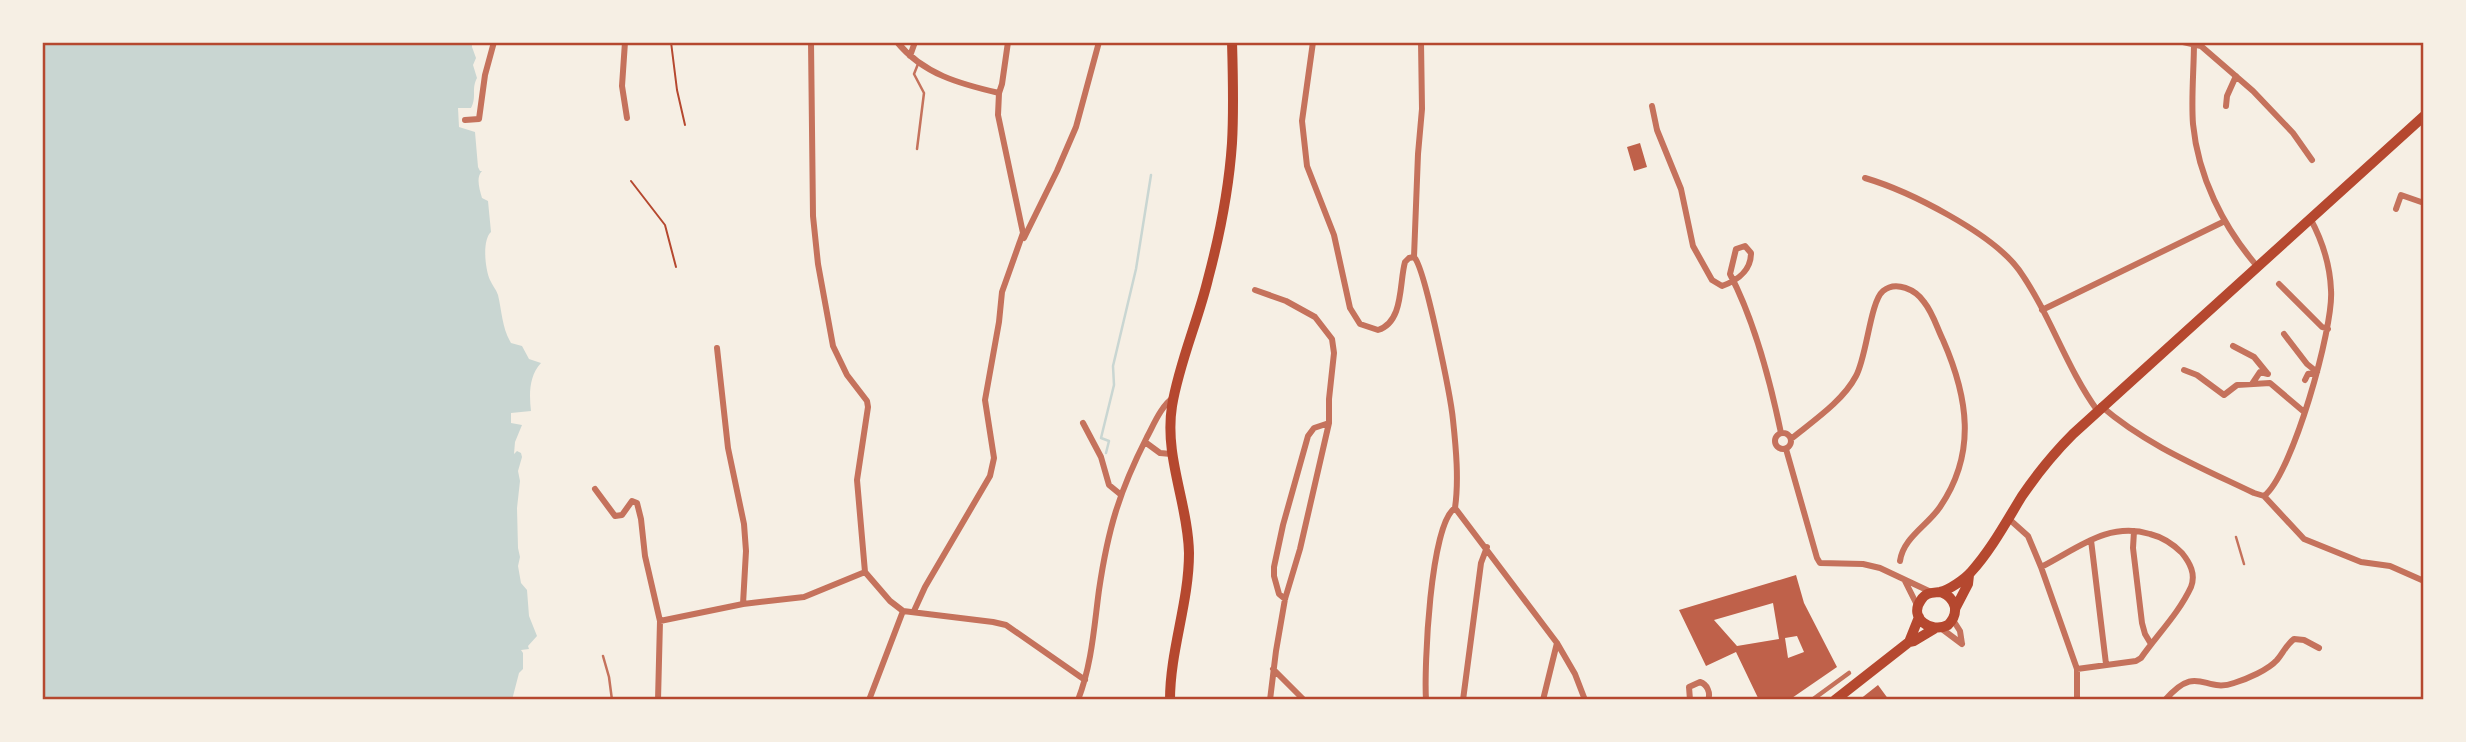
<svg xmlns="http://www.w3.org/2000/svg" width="2466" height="742" viewBox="0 0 2466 742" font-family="'Roboto Condensed',sans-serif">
<rect width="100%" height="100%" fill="#f6efe4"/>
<path fill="#c9d6d2" d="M42,42H472V47L476,58L473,65L477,78C471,89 477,97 471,108H458L459,127L475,132L478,167L480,171H482C476,177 479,188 482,198L488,201L491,232C482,240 485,269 490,280C492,285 496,289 498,295C502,312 502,328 511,343L522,346L529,359L541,363C529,376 529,394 531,411L511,413V423L522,425L515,442L514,454L517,451L521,453L522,457L518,471L520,481L517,508L518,548L520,557L518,566L521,583L527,590L529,616L537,636L528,646L529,649L521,650L523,653V669L519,673L512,700H42Z"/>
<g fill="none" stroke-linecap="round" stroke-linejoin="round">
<path stroke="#c9d6d2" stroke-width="2.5" d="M1106,453L1109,441L1101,438L1114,385L1113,366L1136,269L1151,175"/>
</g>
<path fill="#bf614a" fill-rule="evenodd" d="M1640,143L1647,167L1634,171L1627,147Z
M1796,575L1804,603L1837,667L1789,700H1759L1736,652L1706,666L1679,610ZM1773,603L1779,639L1737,646L1714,620ZM1797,636L1804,652L1788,658L1785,638Z
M1878,685L1889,700H1859Z"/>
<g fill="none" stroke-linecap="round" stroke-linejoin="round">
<path stroke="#b5482f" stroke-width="2" d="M671,42L677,90L685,125
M631,181L665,225L676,267"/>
<path stroke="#c5725c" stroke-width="2.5" d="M917,149L924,93L914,74L918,64
M2236,537L2244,564
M603,656L609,677L612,700"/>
<path stroke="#c5725c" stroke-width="4.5" d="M1812,700L1849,673"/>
<path stroke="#c5725c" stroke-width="6" d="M625,42L622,86L627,118
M811,42L813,216L818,264L833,346L847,375L867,401L868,407L857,480L865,572L890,601L903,611L993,622L1006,625L1085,680
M897,42C923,74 960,84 999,93
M1313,42L1302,121L1307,166L1334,235L1350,308L1360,324L1378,330C1404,322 1399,283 1405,262L1409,258L1414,257
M1421,42L1422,109L1418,154L1414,257C1425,267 1451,399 1453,420C1456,448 1459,480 1455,508
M2183,42L2201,46L2253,91L2293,133L2312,160
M2194,42C2194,69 2191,97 2193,124C2198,176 2223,227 2257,266
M910,56L915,42
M1652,106L1657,130L1681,189L1693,246L1712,280L1722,286C1738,280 1751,271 1751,253L1745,246L1736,249L1730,274C1755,322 1770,380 1781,433
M2226,106L2227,96L2236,76
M465,120L479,119L485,75L494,42
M1865,178C1909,191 1992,233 2019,270C2050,314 2066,367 2097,410
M2396,209L2401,195L2424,203
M1024,238L1057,171L1076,127L1099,42
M2279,284L2322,327L2328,329
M1255,290L1286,301L1315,317L1332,339L1334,353L1329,399V423L1300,549L1285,599L1276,651L1270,700
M2042,310L2225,221
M2284,334L2307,364L2317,372L2308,374L2305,380
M2233,346L2254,357L2267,373
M717,348L728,448L744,524L746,551L743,604
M2184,370L2197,375L2224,395L2237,385L2270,383L2303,411
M2252,384L2260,372L2268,374
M2101,406C2146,445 2200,467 2254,493L2264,496
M1083,423L1101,457L1109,485L1120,494
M1775 441a8 8 0 1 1 16 0a8 8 0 1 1-16 0Z
M1791,439C1813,421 1843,401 1856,376C1867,356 1870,302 1883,291C1896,280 1916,290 1924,302C1933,313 1937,328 1943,340C1968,397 1977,453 1940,507C1927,526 1903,538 1900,561
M1145,442L1160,453L1171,454
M1786,449L1817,558L1820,563L1863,564L1880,568L1931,592
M595,489L615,516L622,515L632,501L637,503L641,519L645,556L660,621L658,700
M2264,496C2292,475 2334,327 2331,290C2330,265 2322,240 2310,218
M2264,496L2304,539L2361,562L2390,566L2424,581
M1455,508L1557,643L1575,674L1585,700
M2009,519L2028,536L2041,567L2077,669V700
M2134,531L2133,548L2142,623L2145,634L2151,644
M2091,540L2106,664
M2041,567C2077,549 2108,521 2150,534C2162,537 2173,544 2182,553C2190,563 2196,574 2191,587C2179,613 2157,635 2141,658L2136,661L2077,669
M1905,581L1918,607
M1285,599L1279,594L1274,576V567L1283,525L1308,436L1314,428L1329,423
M914,611L925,587L990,476L994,458L985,400L999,322L1002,292L1023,233L998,115L999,93L1002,84L1008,42
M1953,620L1960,631L1962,644
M660,621L743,604L804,597L865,572
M1942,629L1962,644
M1273,669L1304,700
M869,700L903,611
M1078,700C1092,664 1094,627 1099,590C1108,529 1119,492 1147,437C1154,424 1161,406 1174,397
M1426,700C1424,668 1430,524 1455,508
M1463,700L1481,563L1487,547
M1543,700L1557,643
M1690,700L1689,687L1700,682C1707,684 1711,693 1708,700
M2165,700C2198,662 2204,694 2234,683C2247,679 2268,670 2277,660C2283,653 2286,645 2294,639L2304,640L2319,648"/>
<path stroke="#b5482f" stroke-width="10" d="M1941,592C1956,598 1960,613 1948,625C1931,634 1908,618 1921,600C1926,592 1932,593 1940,592C1949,590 1965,579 1971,572C1991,550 2006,522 2022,496C2037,474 2054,453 2073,434L2424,116
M1955,609L1968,584L1969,575
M1909,642L1919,617
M1170,700C1170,650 1189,603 1189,553C1188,503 1164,457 1172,406C1179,363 1198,321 1208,279C1220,234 1229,188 1232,143C1234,109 1233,76 1232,42
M1835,700L1909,642L1914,641L1934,629"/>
</g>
<rect width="2466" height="742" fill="none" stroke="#f6efe4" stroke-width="88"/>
<rect x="44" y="44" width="2378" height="654" fill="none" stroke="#b5482f" stroke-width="2.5"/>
</svg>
